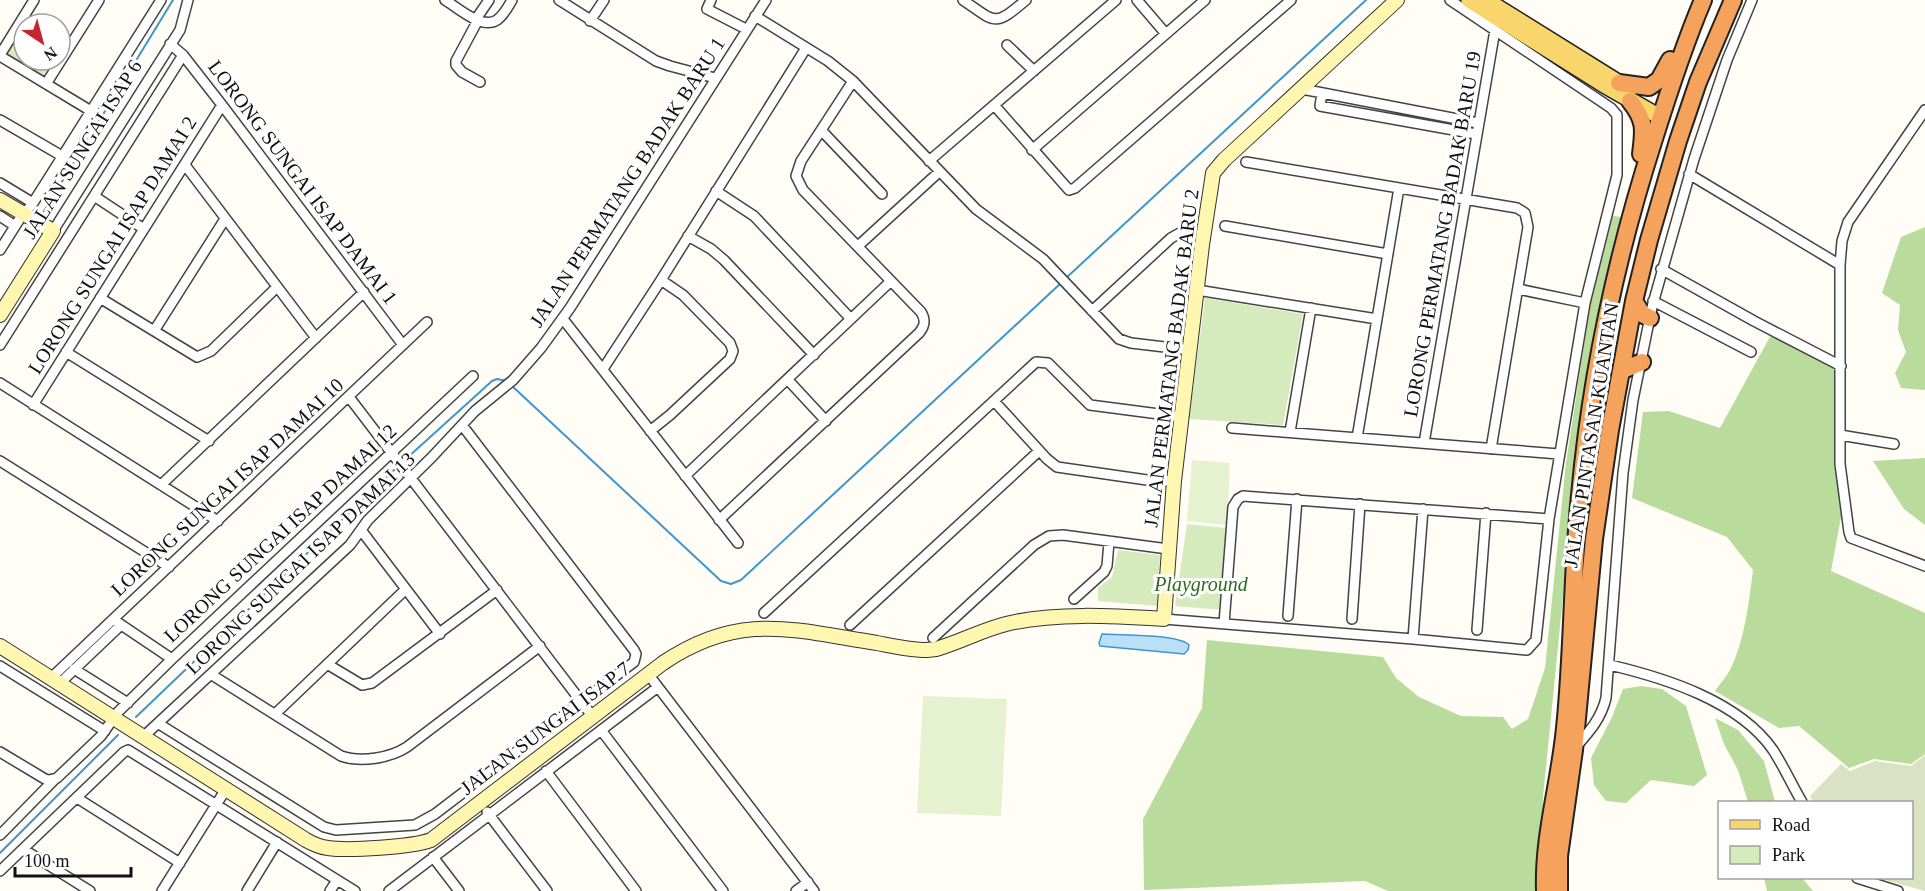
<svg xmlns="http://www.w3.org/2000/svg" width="1925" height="891" viewBox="0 0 1925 891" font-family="'Times New Roman',serif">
<rect width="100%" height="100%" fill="#fffdf5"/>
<path fill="#d5ebbd" d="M23,20L30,24H24V60H58L45,81L2,55Z
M1205,298L1303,314L1283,425L1189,419Z
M1187,524L1226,528L1223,610L1175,606Z
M1118,550L1160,555L1158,606L1098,601V588L1112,577Z"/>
<path fill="#b9dc9c" d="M1613,216L1622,217L1607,274L1581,427L1566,566L1543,797L1540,891H1388L1365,881L1144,890L1143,819L1202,708L1207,640L1383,657L1396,678L1419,697L1461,716L1503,717L1512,729L1528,719L1545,668L1566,463L1590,306Z
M1925,227V390L1901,388L1895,373L1906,352L1898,330L1900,305L1882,293L1901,237Z
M1772,333L1837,369L1845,496L1831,571L1925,613V754L1911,764L1874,759L1849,768L1799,726L1779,728L1715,691C1720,684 1727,676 1731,668C1745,638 1749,602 1753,570L1727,537L1632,498L1643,412L1669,411L1720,428Z
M1925,458V525L1904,509L1873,461Z
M1641,686L1662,689L1686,706L1707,775L1694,786L1651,780L1626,803L1606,801L1594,785L1591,758L1612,717L1623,689Z
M1715,718L1738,730L1764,761L1775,802H1748L1738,770L1724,744Z
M1764,878H1802L1813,891H1767Z"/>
<path fill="#d9e3c4" d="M1925,755V891L1878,878H1912V802H1813L1810,796L1841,764L1850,771L1875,761L1911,766Z"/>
<path fill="#e6f2cf" d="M1192,460L1230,463L1227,525L1187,521Z
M923,696L1007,699L1001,816L917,813Z"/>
<path fill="#b9e0f7" stroke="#3f96cf" stroke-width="1.5" d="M1102,634C1119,635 1178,634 1189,645L1188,650L1184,654L1100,646L1099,643Z"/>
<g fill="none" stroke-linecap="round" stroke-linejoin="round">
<path stroke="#3f96cf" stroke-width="2" d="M41,216L173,0
M1065,279L1366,0
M511,385L721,581L731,584L741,580L1061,283
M407,458L492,381L497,379L507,381
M136,717L394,470
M0,853L118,735"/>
<g stroke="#444" stroke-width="12">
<path id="street" d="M445,0C458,8 482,30 497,20C504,15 508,7 512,0
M559,0L656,61L670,66L715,78
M711,0L707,9L746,29
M963,0C996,23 994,27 1026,0
M1137,0L1166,34
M755,16L828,61L853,81L976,209L1043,259L1119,339L1131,343L1190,350
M476,19L489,0
M478,20L456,61V65L462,72L480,82
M590,21L604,0
M170,44L183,55L222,105L403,345
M1007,45L1034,71
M0,55L34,0
M0,56L91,111
M46,84L99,0
M1302,89L1478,123
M1322,93L1320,106L1476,134
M994,105L1069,190L1075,188L1291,0
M0,120L62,156
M821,130L882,194
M1032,150L1205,0
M929,161L1116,0
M1246,162L1517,208L1525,213L1528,227L1491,449
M185,165L316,338
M1689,174L1840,265
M0,183L33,203
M716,191L754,216L851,319
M94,196L144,229
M0,216L15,226
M1225,226L1388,254
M53,231L180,30L188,0
M688,236L711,249L724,260L814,355
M858,246L939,172
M0,250L19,220L33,203L161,0
M1661,269L1754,321L1841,366
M1518,289L1585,303
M1197,290L1377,319
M100,298L197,357L211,351L277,287
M1653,301L1751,352
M1092,311L1171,238L1180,233H1187
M563,319L738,543
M154,331L225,219
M0,345L183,55
M66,352L209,441
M603,369L661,280L806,48
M788,380L826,421
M0,383L218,521
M349,397L593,717
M994,401L1047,459L1057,467L1147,480L1174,481
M33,405L222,105
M1232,428L1559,454
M650,431L670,415L730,359L733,351L730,343L683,295L661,280
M1290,432L1311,308
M1840,435V464L1849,532L1851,538L1925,566
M1357,438L1399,188
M1424,443L1495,30
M1894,444L1840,435V265L1842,241L1848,222L1925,110
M0,461L169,567
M685,476L891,281
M161,485L364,292
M719,520L919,333C925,326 926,320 921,312L803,190L796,176L801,161L853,81
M361,530L440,634
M1074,599L1104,572L1107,566L1109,542
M764,613L1036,362L1048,363L1090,405L1182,417
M1288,616L1297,499
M1164,619L1413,639L1527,650L1536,640L1549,519L1585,303L1617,175V115L1611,108L1450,0
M1352,619L1360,504
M117,622L172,659
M1224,624L1233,507L1238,499L1243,496L1549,519
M850,625L1039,451
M1477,630L1486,513
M933,638L1034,545L1049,536L1063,535L1168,549
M1413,639L1423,509
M327,664L362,685L372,683L497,590
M1610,665C1665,678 1739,701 1773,750C1784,767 1792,785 1802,802
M0,666L105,731
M74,669L128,703
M648,674L814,891
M212,675L341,756C361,763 390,758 407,747L540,646
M51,678L427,322
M59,684L121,625
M275,714L406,589
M159,724L324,827L336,830L415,825L435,814L634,662L636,654L634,650L462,425
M601,730L723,891
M143,737L350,545L368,520L432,457L475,411L513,380L541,348L570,308L766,0
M1575,748C1589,732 1601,719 1606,698L1623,473L1633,400L1652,307L1694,159L1727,60L1752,0
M0,752L45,779L49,780L57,778L101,736L118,712L172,659L473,376
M546,771L636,891
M77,798L180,863
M487,812L547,891
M0,835L54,780
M23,849L90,891
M433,857L459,891
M0,871L124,752L128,750L355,891
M1857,878L1898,891
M162,891L226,789
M247,891L277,842
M330,891L337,880
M389,891L658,687
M796,891L808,882"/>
</g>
<g stroke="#333" stroke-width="16">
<path id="secondary" d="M0,200L53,231L0,315
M0,646L306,840C313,844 320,847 328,848C348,851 413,847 431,840L663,663C740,611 793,630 877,643C893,646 910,650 927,650L936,649C960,642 982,630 1006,624C1054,612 1115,616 1164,619L1174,481L1202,245L1212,180L1213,173L1224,160L1397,0"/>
</g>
<g stroke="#222" stroke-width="18">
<path id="primary" d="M1469,0L1604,85L1660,117
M1486,0L1629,89"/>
</g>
<g stroke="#222" stroke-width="20">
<path id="highway" d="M1619,83L1649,87L1659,80L1670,60
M1630,101C1646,121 1644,130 1641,154
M1634,301L1642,314L1650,318
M1621,371L1642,362
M1545,891C1543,836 1560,782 1565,728C1573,651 1572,572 1580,495C1591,374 1616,258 1653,142C1668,94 1683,47 1703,0
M1559,891V856L1574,750L1594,539L1610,430L1634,301L1649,240L1678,141L1698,82L1733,0"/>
</g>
<use href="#street" stroke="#fff" stroke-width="9"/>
<use href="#secondary" stroke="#fff6b0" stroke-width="14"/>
<use href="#primary" stroke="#f9d66b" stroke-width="15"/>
<use href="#highway" stroke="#f5a25d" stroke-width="16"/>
</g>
<g text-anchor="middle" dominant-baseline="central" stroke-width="6" stroke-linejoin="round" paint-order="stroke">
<g font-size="20" fill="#111" stroke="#fff">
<text transform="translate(82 149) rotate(-58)">JALAN SUNGAI ISAP 6</text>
<text transform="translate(303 182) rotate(53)">LORONG SUNGAI ISAP DAMAI 1</text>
<text transform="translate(627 182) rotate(-57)">JALAN PERMATANG BADAK BARU 1</text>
<text transform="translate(1442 234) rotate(-80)">LORONG PERMATANG BADAK BARU 19</text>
<text transform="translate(112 245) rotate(-58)">LORONG SUNGAI ISAP DAMAI 2</text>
<text transform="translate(1171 358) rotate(-83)">JALAN PERMATANG BADAK BARU 2</text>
<text transform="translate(1591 435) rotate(-81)">JALAN PINTASAN KUANTAN</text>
<text transform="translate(227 487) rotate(-43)">LORONG SUNGAI ISAP DAMAI 10</text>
<text transform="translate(280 533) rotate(-43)">LORONG SUNGAI ISAP DAMAI 12</text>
<text transform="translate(300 563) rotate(-44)">LORONG SUNGAI ISAP DAMAI 13</text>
<text transform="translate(545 728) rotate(-37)">JALAN SUNGAI ISAP 7</text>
</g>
<g font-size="20" font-style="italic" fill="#2f6b1f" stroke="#fff">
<text x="1201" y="584">Playground</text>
</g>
</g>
<rect x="1718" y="801" width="195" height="78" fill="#ffffff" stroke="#a0a0a0" stroke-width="1.5"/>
<rect x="1730" y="820" width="30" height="9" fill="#f9d66b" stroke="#a0a0a0" stroke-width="1.5"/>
<text x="1772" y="831" font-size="18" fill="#111111">Road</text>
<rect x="1730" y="846" width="30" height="18" fill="#d5ebbd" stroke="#a0a0a0" stroke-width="1.5"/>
<text x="1772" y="861" font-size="18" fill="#111111">Park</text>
<g transform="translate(42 42) rotate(144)"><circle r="28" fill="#ffffff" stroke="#a0a0a0" stroke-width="1.5"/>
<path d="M0-4.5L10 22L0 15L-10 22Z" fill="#c4262e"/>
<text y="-9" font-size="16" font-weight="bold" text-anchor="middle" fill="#111111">N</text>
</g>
<path d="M15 867v9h116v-9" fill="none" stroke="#111111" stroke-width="3"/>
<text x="24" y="867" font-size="18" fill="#111111" stroke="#ffffff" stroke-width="4.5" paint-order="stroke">100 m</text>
</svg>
